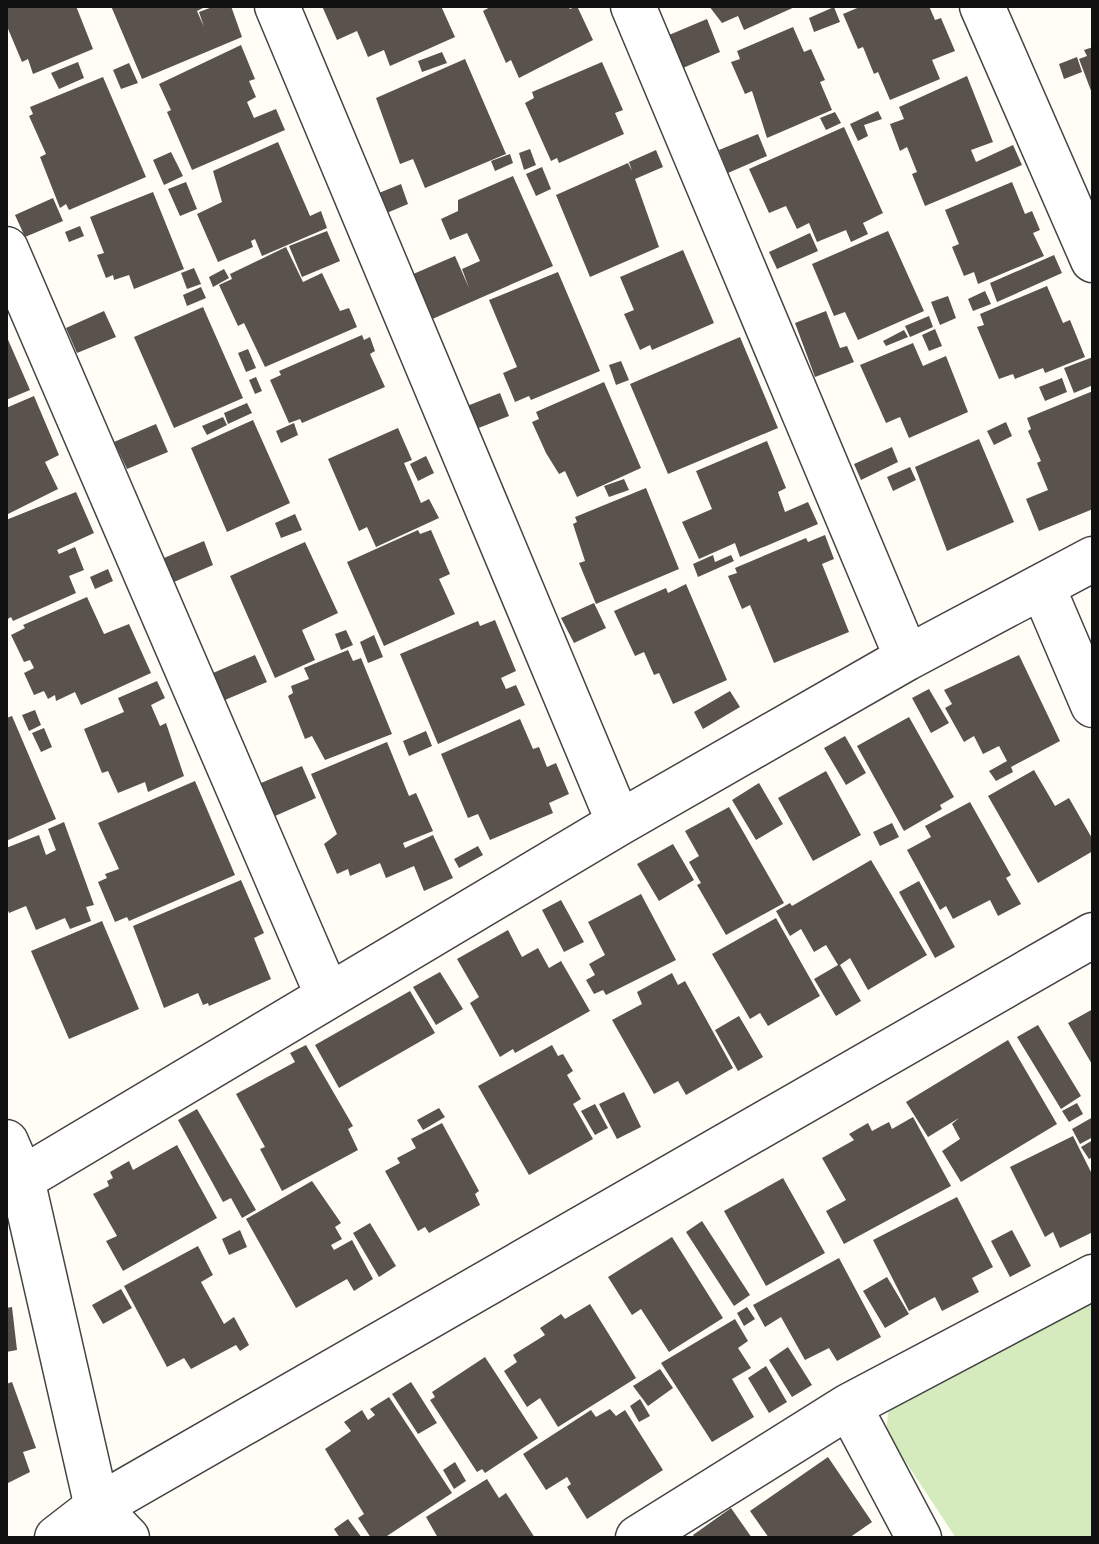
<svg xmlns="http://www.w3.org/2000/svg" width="1099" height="1544" viewBox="0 0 1099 1544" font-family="'Crimson Pro',serif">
<rect width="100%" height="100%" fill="#fffdf5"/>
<path fill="#d5ebbd" d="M1093,1299V1538H956L886,1432L889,1405Z"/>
<path fill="#5a524d" d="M6,6H76L93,49L33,74L28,59L22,62L6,24Z
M111,6H207L197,11L204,27L199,12L215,6H231L242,37L142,79Z
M322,6H441L455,37L390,66L384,50L368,57L357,31L337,40Z
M492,6H568L570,9L577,6L593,40L519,78L511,60L506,63L483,11Z
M709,6H797L744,30L738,16L722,23Z
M862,6H929L935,20L941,18L955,51L932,60L940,79L890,100L878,72L874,74L863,47L858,49L843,14Z
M834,7L840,22L814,32L809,18Z
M707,19L720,52L683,68L669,35Z
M793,27L804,52L811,49L825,80L820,82L832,110L767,138L752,91L745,94L731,62L740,59L737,51Z
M241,45L255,79L249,81L256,97L247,102L254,118L276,109L285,130L192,170L167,112L171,110L159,84Z
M1093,47V96L1079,59L1087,56L1084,50Z
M442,52L447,63L422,72L418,61Z
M1077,57L1082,72L1064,79L1059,64Z
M465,59L506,154L425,188L413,159L400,164L376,98Z
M78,62L84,78L59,89L51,73Z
M602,62L623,110L615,113L624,134L559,163L557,158L551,161L525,103L534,98L532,92Z
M129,63L138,83L121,89L113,70Z
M967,76L993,142L971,150L976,162L1013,145L1022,165L925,206L912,174L917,172L907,147L900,151L890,124L904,119L899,107Z
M103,77L146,177L69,210L66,204L60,208L40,157L46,154L29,116L33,114L30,107Z
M878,111L882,119L864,125L868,136L858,141L850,124Z
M835,112L841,123L826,130L820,118Z
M844,127L883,213L863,223L868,234L851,242L846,230L817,242L809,223L797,229L786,206L769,213L749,169Z
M758,134L767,156L728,173L719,150Z
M278,142L310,216L321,211L327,228L262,256L255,239L251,241L253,247L218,262L197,214L222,202L213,171Z
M530,149L536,165L524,170L519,153Z
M656,150L663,167L635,179L659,247L590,277L556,195L628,163L632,171L629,162Z
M171,152L183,176L164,185L153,160Z
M510,154L513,163L495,171L491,161Z
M542,167L551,189L536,196L526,174Z
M513,176L553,266L430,320L411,275L455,256L469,288L462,269L480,261L467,233L450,240L441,219L458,211V200Z
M186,182L197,209L180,216L168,189Z
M1012,182L1025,214L1032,211L1040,230L1033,233L1044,256L978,284L974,272L964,276L952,247L959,244L945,210Z
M401,184L408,204L382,215L374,195Z
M153,192L184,269L134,289L129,275L114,280L113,275L106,278L97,255L104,253L90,217Z
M53,198L63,221L25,237L15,215Z
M80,226L84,236L69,242L65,232Z
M327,231L340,261L302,277L289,246Z
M888,231L924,311L858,340L845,312L834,316L812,264Z
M810,233L818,251L777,269L769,252Z
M286,247L303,282L322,273L340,311L349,308L357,327L265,367L244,323L238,326L219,285L232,279L230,274Z
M683,250L714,323L652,350L650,345L640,350L624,314L634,310L620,277Z
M1054,255L1062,273L997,302L990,283Z
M194,268L201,284L187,289L181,273Z
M224,269L229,278L213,287L209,277Z
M558,272L600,371L531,400L529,396L515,402L503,373L517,367L489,300Z
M1047,286L1063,323L1070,320L1085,357L1045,373L1043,368L1015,379L1013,374L999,379L977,327L984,325L980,314Z
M201,287L206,298L187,306L183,295Z
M985,291L991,304L973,311L968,299Z
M948,296L956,318L940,325L931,302Z
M203,307L243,398L174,428L134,337Z
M104,311L116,337L77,353L66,328Z
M826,311L840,348L847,346L854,362L815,377L795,323Z
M929,316L933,327L910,337L905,326Z
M935,329L942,346L929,351L922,335Z
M904,330L908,337L886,346L883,341Z
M6,335L30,390L6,400Z
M362,335L364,340L370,337L375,351L370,354L385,387L302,423L300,419L289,423L270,380L281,375L279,371Z
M740,337L778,428L668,474L630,384Z
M913,343L923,366L946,356L968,412L909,438L900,417L886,423L860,365Z
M248,349L256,368L246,372L238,353Z
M1093,357V385L1074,393L1064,368Z
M621,361L629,380L616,385L609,365Z
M256,377L262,391L255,394L249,380Z
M1062,378L1067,392L1045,401L1039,387Z
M604,382L641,468L577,497L565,471L559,474L546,453L532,422L539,419L536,412Z
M1093,391V509L1039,531L1026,499L1048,490L1037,463L1041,461L1028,431L1031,429L1027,418Z
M500,393L509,416L476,429L467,406Z
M34,396L59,455L45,462L58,489L6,515V408Z
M247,403L252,413L228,424L224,413Z
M223,417L227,425L207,435L202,426Z
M253,420L290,503L227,532L191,448Z
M1006,422L1012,436L994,445L987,431Z
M294,423L298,435L281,443L276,431Z
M156,424L168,452L127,469L114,442Z
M398,428L412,460L404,463L421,503L429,499L439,518L376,547L367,527L359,531L328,459Z
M979,439L1014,522L947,551L915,467Z
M767,441L786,488L778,492L785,512L808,502L818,524L740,557L735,543L699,559L682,522L712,509L696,471Z
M892,447L898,462L861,480L854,464Z
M426,456L434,473L418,481L410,464Z
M910,467L916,480L893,491L887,477Z
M624,479L629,490L609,497L604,486Z
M646,488L679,569L596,604L579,563L585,561L573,524L577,522L575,517Z
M76,492L94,533L57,550L59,554L75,547L84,570L69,576L76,593L13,621L11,617L6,620V520Z
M295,514L302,530L281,538L275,523Z
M418,530L420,534L431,530L450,574L439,579L455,614L384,646L347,562Z
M825,535L834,559L822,564L849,632L774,663L750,605L742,609L728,576L737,573L735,568L806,538L808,542Z
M204,541L213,565L174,582L164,558Z
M305,542L338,613L302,630L315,660L275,678L230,576Z
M713,555L715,562L731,555L734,561L698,577L693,564Z
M108,569L113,581L95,589L90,577Z
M686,584L727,680L673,704L659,673L654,675L644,652L635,656L614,611L666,588L668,593Z
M87,597L104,634L129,624L151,673L81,705L75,692L56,701L55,695L48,699L44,691L34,695L24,673L34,668L30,660L24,662L11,635L25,628L23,625Z
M594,603L606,628L574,643L561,618Z
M495,620L516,671L501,678L506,689L516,685L525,705L438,744L400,654L478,621L480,626Z
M346,630L353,645L341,650L335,634Z
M374,635L383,657L368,663L360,642Z
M348,650L353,661L361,658L392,734L325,760L312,736L305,739L288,696L293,693L291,686L309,679L304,668Z
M255,655L267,682L225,700L213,673Z
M1019,655L1060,741L1011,767L1013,772L996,781L989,771L1007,761L999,746L983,754L974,736L964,742L945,708L952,704L944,690Z
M157,681L165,698L151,705L160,726L166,723L184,776L148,792L145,782L118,793L108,771L102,773L84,729L124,712L118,698Z
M929,689L949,723L931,733L912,698Z
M730,691L740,707L703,729L694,712Z
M35,710L41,725L29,731L22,715Z
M12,716L56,819L6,841V718Z
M909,717L954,797L940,805L942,809L904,831L857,746Z
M520,719L533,749L539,747L547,767L556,763L569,794L549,803L553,813L490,840L478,814L468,818L441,754Z
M44,728L52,747L41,752L32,733Z
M426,731L432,746L409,756L403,741Z
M845,736L866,773L846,785L824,748Z
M387,742L409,796L416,793L433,831L403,843L405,848L433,835L453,878L424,891L414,866L386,878L380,863L350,876L348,869L337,874L324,844L337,834L311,774Z
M302,766L316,798L275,816L261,783Z
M1034,770L1055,806L1069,798L1093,840V851L1038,883L988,796Z
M826,771L861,835L813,861L778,798Z
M195,781L235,875L129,921L127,917L115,922L98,882L107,878L105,874L119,869L98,823Z
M759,783L783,824L756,840L732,800Z
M970,802L1011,875L1006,878L1021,904L998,916L990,900L953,919L946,906L940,910L907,850L931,837L925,826Z
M729,807L784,903L726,935L697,885L701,883L689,862L699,856L685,831Z
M64,822L94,905L86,907L91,921L70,929L65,918L36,930L26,906L9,913L6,906V848L39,835L46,855L56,850L48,829Z
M892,823L899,837L880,846L873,832Z
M673,844L694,880L659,901L637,864Z
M478,846L483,855L459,868L454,859Z
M871,860L927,955L868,990L850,958L840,965L861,1001L836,1016L814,979L838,965L826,945L814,952L801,929L790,936L776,911L790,903L792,906Z
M241,880L264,933L254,938L271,979L209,1006L208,1003L203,1005L198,993L164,1008L133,926Z
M919,881L955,947L935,958L899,892Z
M641,894L676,960L606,995L603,990L594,994L586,980L595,975L589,964L605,955L588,922Z
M561,900L584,942L564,952L542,910Z
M776,918L820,996L768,1026L760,1013L750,1019L712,954Z
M102,921L139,1009L69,1039L31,951Z
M508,930L522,957L538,948L549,968L561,961L590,1011L515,1053L513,1049L500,1057L470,1003L479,997L457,959Z
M440,972L463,1009L436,1025L413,987Z
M672,973L678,985L685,981L733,1068L686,1095L678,1081L654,1094L612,1020L642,1004L637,992Z
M410,991L435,1033L339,1088L315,1045Z
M1093,1009V1066L1068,1023Z
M739,1016L763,1057L738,1071L715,1030Z
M1038,1025L1081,1096L1061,1109L1017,1037Z
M1008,1040L1057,1124L961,1182L942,1151L960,1139L952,1124L959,1118L928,1137L906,1102Z
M306,1045L353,1126L348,1129L358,1150L282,1191L260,1149L265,1147L236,1094L295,1062L290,1053Z
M552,1045L558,1056L563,1054L573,1071L567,1075L581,1099L573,1104L593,1139L529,1175L478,1086Z
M624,1092L641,1127L617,1139L599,1104Z
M1077,1103L1083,1114L1069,1122L1062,1111Z
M595,1104L608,1128L595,1135L581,1111Z
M439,1108L445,1117L423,1130L417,1120Z
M197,1109L256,1210L242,1218L231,1198L223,1202L178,1120Z
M913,1117L951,1186L844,1244L826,1211L846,1200L822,1158L854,1140L849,1134L868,1123L872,1131L889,1122L892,1129Z
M1093,1117V1137L1080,1144L1072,1129Z
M442,1123L479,1191L475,1194L480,1205L429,1233L425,1227L418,1231L385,1171L400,1163L397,1158L416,1148L411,1139Z
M1073,1136L1093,1176V1232L1060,1248L1053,1232L1045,1237L1010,1167Z
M1093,1140V1157L1089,1159L1081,1147Z
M177,1145L217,1218L123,1271L106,1241L117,1236L93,1194L109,1186L107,1181L113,1178L110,1172L129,1161L133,1170Z
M783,1178L825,1253L766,1286L724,1211Z
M312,1181L341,1223L335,1227L342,1239L331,1245L334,1250L352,1240L373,1279L354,1291L347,1279L296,1308L246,1219Z
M957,1197L993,1267L972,1278L979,1292L942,1311L935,1297L909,1311L873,1240Z
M702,1221L750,1295L734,1306L686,1232Z
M370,1223L396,1266L379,1277L353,1233Z
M240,1230L247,1247L229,1255L222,1239Z
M1012,1230L1031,1266L1010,1277L991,1241Z
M672,1237L723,1318L669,1352L641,1309L632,1315L608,1277Z
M198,1246L213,1275L201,1282L224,1324L234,1317L249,1345L240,1351L236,1345L191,1369L184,1358L167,1367L124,1286Z
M839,1258L881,1337L837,1361L829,1348L805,1360L781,1317L765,1327L753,1305Z
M887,1277L909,1314L885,1328L863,1291Z
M121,1289L132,1308L103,1324L92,1305Z
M590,1304L636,1378L558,1427L540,1398L527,1407L504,1371L517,1362L513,1355L545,1335L540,1328L561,1314L565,1319Z
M12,1307L17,1350L6,1352V1308Z
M747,1307L755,1319L744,1326L737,1313Z
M735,1319L748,1341L738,1348L751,1368L732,1379L754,1417L712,1442L661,1363Z
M788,1347L812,1385L792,1397L769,1360Z
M485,1357L538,1438L485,1473L482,1469L477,1472L430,1400L435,1397L432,1392Z
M766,1366L787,1402L769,1413L748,1378Z
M660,1369L673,1388L648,1406L633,1386Z
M12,1382L36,1448L23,1452L30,1472L6,1484V1384Z
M411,1382L437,1423L418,1434L392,1394Z
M389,1397L452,1493L384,1538H371L358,1518L364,1514L325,1449L351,1431L344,1422L362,1410L368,1420L375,1415L370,1409Z
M640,1399L650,1416L639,1422L630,1406Z
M610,1409L616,1416L625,1410L663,1470L587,1519L567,1487L571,1484L567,1477L546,1490L523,1454L591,1410L596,1417Z
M828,1457L872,1522L849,1538H769L750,1511Z
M455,1462L466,1481L454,1489L443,1470Z
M487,1479L499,1498L506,1493L535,1538H438L426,1517Z
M731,1508L752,1538H695L693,1535Z
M348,1519L362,1538H340L334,1529Z"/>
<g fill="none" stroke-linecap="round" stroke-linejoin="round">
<g stroke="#444" stroke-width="47">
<path id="minor" d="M277,6L619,823
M633,6L907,658
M982,6L1093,260
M6,249L327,994
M1043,588L1093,705
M6,1142L22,1179L97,1507L127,1538
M22,1179L619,823L907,658L1093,559
M849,1406L919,1538
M638,1538L849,1406L1093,1277"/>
</g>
<g stroke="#444" stroke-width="47">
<path id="tertiary" d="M57,1538L97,1507L1093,935"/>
</g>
<use href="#minor" stroke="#fff" stroke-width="44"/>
<use href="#tertiary" stroke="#fff" stroke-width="44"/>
</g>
<rect width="1099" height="1544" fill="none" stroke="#111111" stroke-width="16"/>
</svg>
